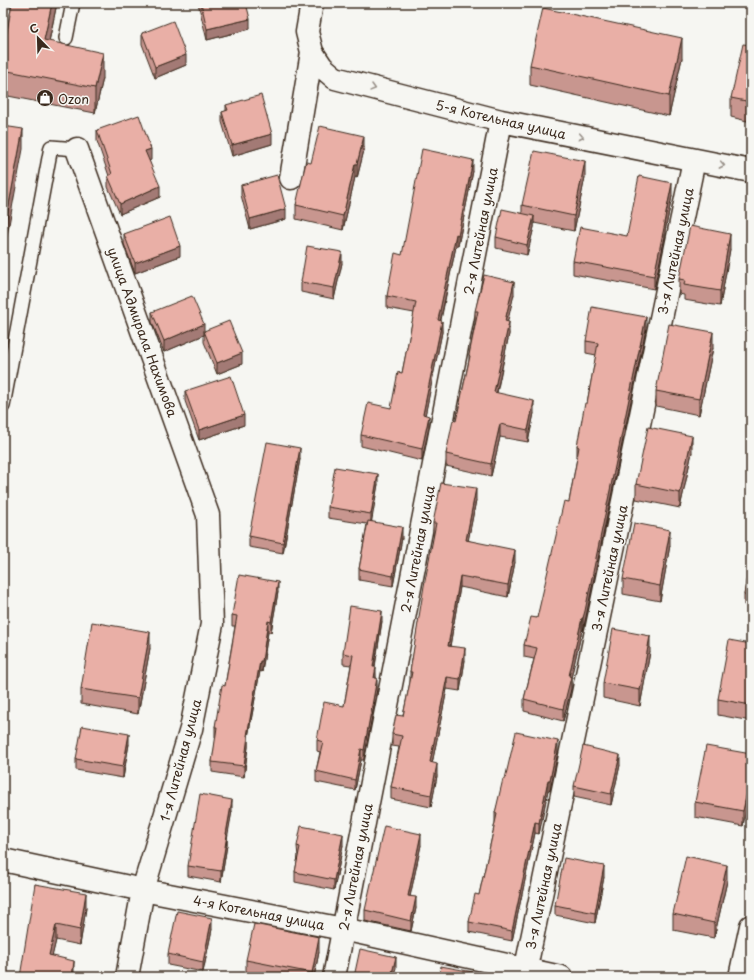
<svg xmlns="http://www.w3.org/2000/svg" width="754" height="980" viewBox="0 0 754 980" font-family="'Playpen Sans',sans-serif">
<rect width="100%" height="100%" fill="#f6f6f2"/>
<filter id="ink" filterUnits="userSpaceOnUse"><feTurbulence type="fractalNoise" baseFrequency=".025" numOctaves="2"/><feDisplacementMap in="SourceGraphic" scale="8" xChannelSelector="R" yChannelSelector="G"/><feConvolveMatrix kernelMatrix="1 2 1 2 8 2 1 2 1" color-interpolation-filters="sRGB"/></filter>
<g filter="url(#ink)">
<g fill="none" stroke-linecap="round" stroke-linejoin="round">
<g stroke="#3b2a1e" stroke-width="16">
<path id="lane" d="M66,38L73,3
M3,406L51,147L77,149"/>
</g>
<g stroke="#3b2a1e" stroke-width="25">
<path id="street" d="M312,3L307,32L312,52L322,67L335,78L501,121L751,171
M77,149L208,515L212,624L191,729L143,890L127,977
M291,178L312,52
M3,860L143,890L343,929L561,977
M334,977L501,121
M524,977L694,160"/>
</g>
<g stroke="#3b2a1e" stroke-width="25">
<path id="secondary" d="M740,977L751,926"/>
</g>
<use href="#lane" stroke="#f6f6f2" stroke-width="13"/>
<use href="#street" stroke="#f6f6f2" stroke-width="22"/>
<use href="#secondary" stroke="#f6f6f2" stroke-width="22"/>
</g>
<path fill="#c8968f" stroke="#3b2a1e" d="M12,3H57L49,42L103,78L95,113L3,95V36L6,37Z
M198,3H246L250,29L207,40Z
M142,33L186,65L155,78L142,44Z
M751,45V122L731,117V98Z
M682,58L669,116L530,85V65Z
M226,105L272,144L232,156L222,122V112L226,111Z
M97,130L151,160H149L160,197L120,214L108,187V176H109L97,141Z
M364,150L357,178L355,177L343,230L296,219V205L311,163Z
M473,171L458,246H456L441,320L442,332L425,415L429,427L422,461L361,446V435L391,408L402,373L414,313L387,308V296L402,255Z
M585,177L574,231L534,223V227L527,255L496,248V237L522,214V205Z
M241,185L286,219L250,229L241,195Z
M672,196L665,231V237L654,289L573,274V261L627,236Z
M124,234L180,256L135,273L124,244Z
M730,249L720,306L684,300V295L679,294V279Z
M342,263L334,299L301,292V282Z
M514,294L507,321L509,334L497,393L534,413L528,442L500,437L491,476L446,466V454L456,421L469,360V355L475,323V311Z
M152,312L204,335L164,352L152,322Z
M646,329L585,623L583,631L582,630L571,678V689L563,721L524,711V699L534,659L524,657V645L537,618L569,502L577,458V446L587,403L596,355L586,353V341Z
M204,331L242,364L217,374L204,342Z
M713,348L699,415L656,406V391Z
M751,353V375H750V359Z
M185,391L244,425L199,440L185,401Z
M692,452L680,508L636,499V484Z
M300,459L283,553L249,547V536Z
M378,484L371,521L402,538L393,586L359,580V569L367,524L328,518V507Z
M476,500L468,540L515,562L508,597L460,587L450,646L465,660L460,691L447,689L432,763L437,776L431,807L391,799V787L399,747L392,746V734L403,716L410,682V672L434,535H433V523Z
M670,545L660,601L623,594V579Z
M751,551V606L744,605V595Z
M278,592L271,632H268L262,672L260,671L248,737V747L244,777L212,772V762L216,738H215V727L225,686L235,626H232V615Z
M382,621L375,667L377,689L364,760H361L355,790L316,782V771L320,752L317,751V740L344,706L351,665L343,664V653Z
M751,644V721L718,715V699Z
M150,648L138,714L81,704V689Z
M650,652L640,706L603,698V683Z
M129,744L123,778L76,770V759Z
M558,752L550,791L548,790L539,834L535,833L512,941L469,932V922L479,895L495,823V813L505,779Z
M751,754L743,826L695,817V802Z
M620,765L611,805L574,797V786Z
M232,811L227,835V845L221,882L188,876V866Z
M343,845L334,890L295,882V872L298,857L297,846Z
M421,845L410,896L416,908L411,931L365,921V910Z
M604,877L595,923L555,915V905Z
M727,881L714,938L673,930V914Z
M35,884L86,908L80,945L56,940L52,956Z
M212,929L203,972L168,965V954Z
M319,952L314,977H255L246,975V960Z"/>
<path fill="#a37a74" stroke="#3b2a1e" d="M52,3H57L44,65V40Z
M250,19V29L207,40V29Z
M682,38V58L669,116V96Z
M103,53V78L95,113V88Z
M186,55V65L155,78V67Z
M23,129V149L3,257V237Z
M272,134V144L232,156V145Z
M364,136V150L357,178V164Z
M151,149V160L145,162V151Z
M473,160V171L458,246V235Z
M585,161V177L574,231V216Z
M355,164V177L343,230V216Z
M672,183V196L665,231V237L654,289V276Z
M160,186V197L120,214V204Z
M286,209V219L250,229V219Z
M534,216V227L527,255V245Z
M456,234V246L438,332V320Z
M730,234V249L720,306V291Z
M180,246V256L135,273V263Z
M342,252V263L334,299V288Z
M514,282V294L505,333V321Z
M646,317V329L583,631V618Z
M442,321V332L423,426V414Z
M509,322V334L494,405V392Z
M204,324V335L164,352V341Z
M713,332V348L699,415V399Z
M242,353V364L217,374V363Z
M534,401V413L528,442V430Z
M244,415V425L199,440V430Z
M429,416V427L422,461V449Z
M500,424V437L491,476V464Z
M692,436V452L680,508V493Z
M300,448V459L283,553V543Z
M378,474V484L371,525V514Z
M476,488V500L466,552V540Z
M402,527V538L393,586V576Z
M670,530V545L660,601V586Z
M515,550V562L508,597V585Z
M460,576V587L448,658V646Z
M278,582V592L271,632V622Z
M382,611V621L373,677V667Z
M582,618V630L571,678V689L563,721V709L569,676Z
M268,621V632L262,672V661Z
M150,632V648L138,714V698Z
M650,636V652L640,706V690Z
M465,648V660L460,691V679Z
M260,661V671L248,737V747L244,777V766L247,736Z
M376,667V678L374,688V678Z
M447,677V689L430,774V762Z
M377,678V689L364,760V750Z
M129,734V744L123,778V767Z
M558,741V752L550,791V780Z
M361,749V760L355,790V780Z
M620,755V765L611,805V794Z
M437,764V776L431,807V795Z
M751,773V788L743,826V811Z
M548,780V790L539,834V823Z
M232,800V811L226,845V834Z
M535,822V833L512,941V931Z
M343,834V845L334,890V880Z
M421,834V845L408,906V896Z
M227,835V845L221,882V871Z
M727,865V881L714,938V923Z
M604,866V877L595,923V913Z
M86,893V908L80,945V930Z
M416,897V908L411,931V921Z
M212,918V929L203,972V962Z
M56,925V940L49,970V955Z
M319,937V952L314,977H312V973Z
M396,957V968L393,977H391Z
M74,961V977H72Z"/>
<path fill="#e9afa6" stroke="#3b2a1e" d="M12,3H52L44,40L103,53L95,88L3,70V36L6,37Z
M201,3H246L250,19L207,29Z
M543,8L682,38L669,96L530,65Z
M173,21L186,55L155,67L142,33Z
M743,44L751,45V102L731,98Z
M261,95L272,134L232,145L222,112L228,110L226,105Z
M139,115L151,149L145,151L160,186L120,204L108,176L112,174L97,130Z
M3,126L23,129L3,237Z
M320,126L364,136L357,164H355L343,216L296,205L306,162L311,163Z
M422,149L473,160L458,235L456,234L438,320L442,321L423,414L429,416L422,449L361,435L368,403L391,408L398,372L402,373L416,302L387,296L395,253L402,255Z
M534,151L585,161L574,216L522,205Z
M277,175L286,209L250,219L241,185Z
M639,176L672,183L664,223H665L654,276L573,261L580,227L627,236Z
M502,209L534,216L527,245L496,237Z
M170,217L180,246L135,263L124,234Z
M690,226L730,234L720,291L684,285L685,280L679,279Z
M307,246L342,252L334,288L301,282Z
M484,275L514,282L505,321L509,322L494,392L534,401L528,430L500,424L491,464L446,454L453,420L456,421L470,356L469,355L478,311H475Z
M192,296L204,324L164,341L152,312Z
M592,307L646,317L585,611L583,618H582L569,676L571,677L563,709L524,699L537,648L524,645L531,617L537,618L564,501L569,502L579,447L577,446L585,403H587L598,343L586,341Z
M229,321L242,353L217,363L204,331Z
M669,324L713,332L699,399L656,391Z
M231,376L244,415L199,430L185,391Z
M648,427L692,436L680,493L636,484Z
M267,442L300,448L283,543L249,536Z
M335,467L378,474L371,514L328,507Z
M441,483L476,488L466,540L515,550L508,585L460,576L448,646L465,648L460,679L447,677L430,762L437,764L431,795L391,787L402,736L392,734L396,715L403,716L412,672H410L424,586L436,523H433Z
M368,521L402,527L393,576L359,569Z
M634,523L670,530L660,586L623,579Z
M751,551V596L744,595Z
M239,575L278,582L271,622L268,621L262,661H260L247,736H248L244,766L212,762L217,727H215L222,685L225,686L237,616L232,615Z
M350,606L382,611L373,667H376L374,678H377L364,750L361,749L355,780L316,771L323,742L317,740L324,702L344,706L353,655L343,653Z
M92,622L150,632L138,698L81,689Z
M613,629L650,636L640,690L603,683Z
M729,640L751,644V705L718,699Z
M82,726L129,734L123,767L76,759Z
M516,732L558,741L550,780H548L539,823L535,822L512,931L469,922L475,894L479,895L497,814L495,813L503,779H505Z
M583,746L620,755L611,794L574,786Z
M706,746L751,754V773L743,811L695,802Z
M200,794L232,800L226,834L227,835L221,871L188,866Z
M301,826L343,834L334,880L295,872L300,847L297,846Z
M384,826L421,834L408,896L416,897L411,921L365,910Z
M686,856L727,865L714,923L673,914Z
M564,858L604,866L595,913L555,905Z
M35,884L86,893L80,930L56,925L49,955L74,961L72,977H20Z
M177,911L212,918L203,962L168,954Z
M254,924L319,937L312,973L246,960Z
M360,949L396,957L391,977H354Z
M441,966L494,976V977H439Z"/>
<defs><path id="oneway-chevron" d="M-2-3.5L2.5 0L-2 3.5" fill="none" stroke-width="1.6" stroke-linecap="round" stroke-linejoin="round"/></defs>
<g stroke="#989088">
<use href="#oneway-chevron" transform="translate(373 88) rotate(15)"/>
<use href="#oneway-chevron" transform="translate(581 137) rotate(11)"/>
<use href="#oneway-chevron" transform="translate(722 165) rotate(11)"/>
</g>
</g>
<defs>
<g id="shop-disc" transform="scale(0.9)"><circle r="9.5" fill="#3b2a1e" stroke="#f6f6f2"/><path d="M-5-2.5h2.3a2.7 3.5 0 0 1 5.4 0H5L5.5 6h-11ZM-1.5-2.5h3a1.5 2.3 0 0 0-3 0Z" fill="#fff"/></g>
</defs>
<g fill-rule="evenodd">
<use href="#shop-disc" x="45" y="98"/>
</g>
<g text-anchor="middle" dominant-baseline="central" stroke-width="3" stroke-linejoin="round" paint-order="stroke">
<g font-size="13" fill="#3b2a1e" stroke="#f6f6f2" text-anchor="start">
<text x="58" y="98">Ozon</text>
</g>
<g font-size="13" fill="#3b2a1e" stroke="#f6f6f2">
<text transform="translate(501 119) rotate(13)">5-я Котельная улица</text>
<text transform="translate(480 231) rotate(-79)">2-я Литейная улица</text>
<text transform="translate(675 251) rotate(-78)">3-я Литейная улица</text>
<text transform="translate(143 332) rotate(70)">улица Адмирала Нахимова</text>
<text transform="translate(417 549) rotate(-79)">2-я Литейная улица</text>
<text transform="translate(609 568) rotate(-78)">3-я Литейная улица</text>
<text transform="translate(180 760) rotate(-75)">1-я Литейная улица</text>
<text transform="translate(355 867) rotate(-79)">2-я Литейная улица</text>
<text transform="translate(543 886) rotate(-78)">3-я Литейная улица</text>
<text transform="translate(259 912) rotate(11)">4-я Котельная улица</text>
</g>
</g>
<rect width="754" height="980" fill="none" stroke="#f6f6f2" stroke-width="16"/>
<rect x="8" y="8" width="738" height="964" fill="none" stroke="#3b2a1e" stroke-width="1.5" filter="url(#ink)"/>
<g transform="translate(38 38) rotate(337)" stroke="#f6f6f2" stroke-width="3" paint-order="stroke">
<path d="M0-3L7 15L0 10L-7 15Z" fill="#3b2a1e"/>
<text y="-6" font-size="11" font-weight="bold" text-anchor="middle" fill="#3b2a1e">С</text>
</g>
</svg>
